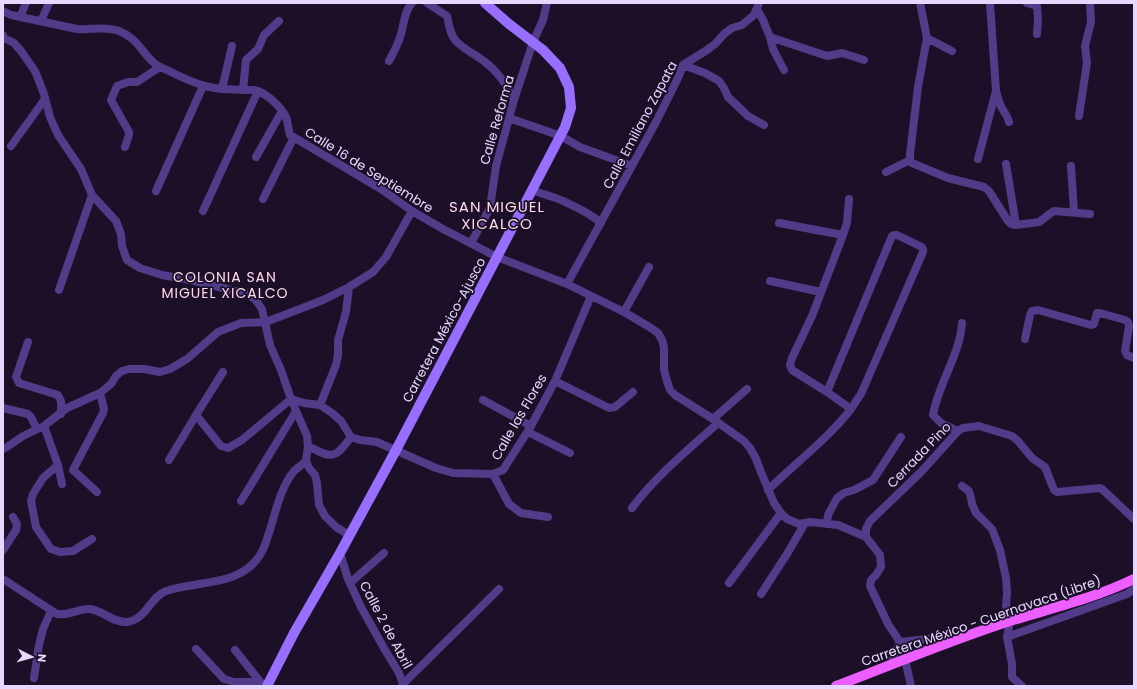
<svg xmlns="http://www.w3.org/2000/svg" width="1137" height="689" viewBox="0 0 1137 689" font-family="Poppins,sans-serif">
<rect width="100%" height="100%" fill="#1b1028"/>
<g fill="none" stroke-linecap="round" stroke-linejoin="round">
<path stroke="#523b88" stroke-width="8" d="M427,3L447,16C449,24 450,36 457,42C465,50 476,55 485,62C497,71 508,86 514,100
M920,3L927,38L918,87L910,154V160L912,163L948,178L984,187L989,191L1008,221L1011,224L1016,225L1039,222L1051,213L1054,211L1090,214
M990,3L996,91C998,97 999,104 1003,110C1005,114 1008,116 1009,122
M1027,3L1037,6L1038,19L1037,34
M757,9L763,20L770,37L773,49L784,70
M3,11L11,15L77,29C92,30 105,26 119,31C137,38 141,51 153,62C158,67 165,69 171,72C181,77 192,82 202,85C215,90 231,89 245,90C249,90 256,89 260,92C269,96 281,107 286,117C288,122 288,129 290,135L381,189L412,211L443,229L497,257L567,284L624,312L651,328L658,333L662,340L664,348V370L667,381L670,390L675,395L713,419L744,441L750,448L756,459L761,472L774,503L781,513L787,519L799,524L810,522L838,525L866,537L880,555L881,567L876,575L871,580L870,586L888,624L900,642L936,638L952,642
M20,17L26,3
M41,21L49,3
M3,35L4,38L14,43L21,51L35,71L44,94L50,117L58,135L81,169L92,195L116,221L121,234L122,246L127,260L140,268L162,275L195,281L246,294L255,299L262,309L270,345L281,370L291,399L307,436L308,446L306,461L309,468L315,475L317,483L319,505L325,516L336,527L349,535
M770,37L827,56L842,53L864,60
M927,38L952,51
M389,61C393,53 398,45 400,37C404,26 404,11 412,3
M683,65L705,73L719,81L724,88L728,97L748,116L764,125
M222,89L232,46
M243,90L246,60L258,49L264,35L279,21
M1079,116L1087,63L1085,46L1091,22L1090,3
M509,118L561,136L580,147L632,166
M11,146L45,99
M125,147L129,135V132L111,100L117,86L128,82H137L160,67
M256,157L282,111
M978,159L996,91
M1006,164L1016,225
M1071,166L1074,212
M886,172L910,160
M533,190C543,195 553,196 563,201C576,207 590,213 601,223
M156,191L203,86
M263,199L294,137
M849,199L847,223L843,235L812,316L792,358L790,365L792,370L827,392L851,409
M203,211L258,91
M779,223L843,235
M471,243L490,208L496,166L514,100L533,42L543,20L547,3
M770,281L821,292
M567,284L656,122L679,76L683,65L707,50L715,44L724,34L732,28L742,25L754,15L759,3
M59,290L92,195
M624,312L649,267
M1025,339L1030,315L1032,311L1038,310L1091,325L1094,324L1097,313H1100L1125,320L1128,322L1129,326L1125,351L1127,355L1134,358
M28,342L16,377L19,383L58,395L61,401V414
M555,381L609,408L615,407L633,392
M483,400L531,426
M320,405L336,365L338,355V340L346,312L349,287
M3,408L28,414L31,417L37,429
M196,415L221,446L228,448L242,440L291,399L304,403L320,405L332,413L341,421L351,437
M713,419L747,389
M44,426L58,465L62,484
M958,431L941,423L933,415C938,384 960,355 962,323
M528,432L570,453
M351,437L360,440L377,442L386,446L436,468L453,473L493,474L503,470L531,426L555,381L591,296
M308,446C332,459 335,459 351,437
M3,449L7,447L23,436L44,426L67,408L100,393L111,384L116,376L122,371L129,369H144L160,372L170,369L187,359L218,332L241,323L266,322L323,300L349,287L373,272L386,257L412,211
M169,460L196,415L223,372
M58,465L43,478L33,494L31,501L36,527L51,549L60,552L73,551L92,539
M493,474L509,504L521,513L548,517
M962,486L969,491L971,498L972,504L976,513L992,529L1000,550L1006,578L1007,593L1006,606L1010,621L1007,637L1012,664V677L1022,686
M768,490C795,463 827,440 851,409C854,405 857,399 861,394L923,252V249L922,247L897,235H894L892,236L827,392
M97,492L73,470L103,413L104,409L100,393
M241,501L296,411
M632,508C656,476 688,450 718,423
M827,524L828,515L837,498L844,493L854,490L873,480L901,437
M866,537V529L870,521L921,472L958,431L963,428L979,426L1012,436L1018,441L1032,458L1045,467L1054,490L1057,492L1100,488L1102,489L1134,519
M3,550L16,530L17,524L13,517
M340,553L348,579L361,607L385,650L399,673L403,684L402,686
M3,579L57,614C69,616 79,608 90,609C104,611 113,623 127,622C146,620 150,597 166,591C198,580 240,587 260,555C265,548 267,538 270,530C276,510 281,487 294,471C297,468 302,465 306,461
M350,583L384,553
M729,583L781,513
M761,594L787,554L805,523
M1007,637L1127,594L1134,589
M196,649L224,679L234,682H260
M235,650L262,684
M905,659L911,686
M889,666L900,642
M34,678L39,645L43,629L51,611
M403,684L499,589"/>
<path stroke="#986eff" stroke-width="10" d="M267,686L294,633L340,553L395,452L565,127L571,108L569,87L560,68L543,50L509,24L485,3"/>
<path stroke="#ed5eff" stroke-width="10" d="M836,686C894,664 951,640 1010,621C1052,608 1095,598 1134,579"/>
</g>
<g text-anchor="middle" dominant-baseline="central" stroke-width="3.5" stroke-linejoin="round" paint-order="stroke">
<g font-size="13" fill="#e6d7ff" stroke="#1b1028">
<text transform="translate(497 120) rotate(-74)">Calle Reforma</text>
<text transform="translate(640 125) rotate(-62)">Calle Emiliano Zapata</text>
<text transform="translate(369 170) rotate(32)">Calle 16 de Septiembre</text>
<text transform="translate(444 330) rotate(-62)">Carretera México-Ajusco</text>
<text transform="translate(519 417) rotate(-60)">Calle las Flores</text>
<text transform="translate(919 455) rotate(-46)">Cerrada Pino</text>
<text transform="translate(981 621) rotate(-19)">Carretera México - Cuernavaca (Libre)</text>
<text transform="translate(386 625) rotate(62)">Calle 2 de Abril</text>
</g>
<g font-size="14" letter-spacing="1" fill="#ffd9e7" stroke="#1b1028">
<text x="225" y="277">COLONIA SAN<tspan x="225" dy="16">MIGUEL XICALCO</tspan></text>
</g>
<g font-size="15" letter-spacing="1" fill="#ffd9e7" stroke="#1b1028">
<text x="497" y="206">SAN MIGUEL<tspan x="497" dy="17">XICALCO</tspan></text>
</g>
</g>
<rect width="1137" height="689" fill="none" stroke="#e6d7ff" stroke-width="8"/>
<g transform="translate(32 657) rotate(96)" stroke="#1b1028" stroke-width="3" paint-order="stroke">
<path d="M0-3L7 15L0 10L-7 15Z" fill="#e6d7ff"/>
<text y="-6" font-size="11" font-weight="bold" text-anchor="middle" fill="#e6d7ff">N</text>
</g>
</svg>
